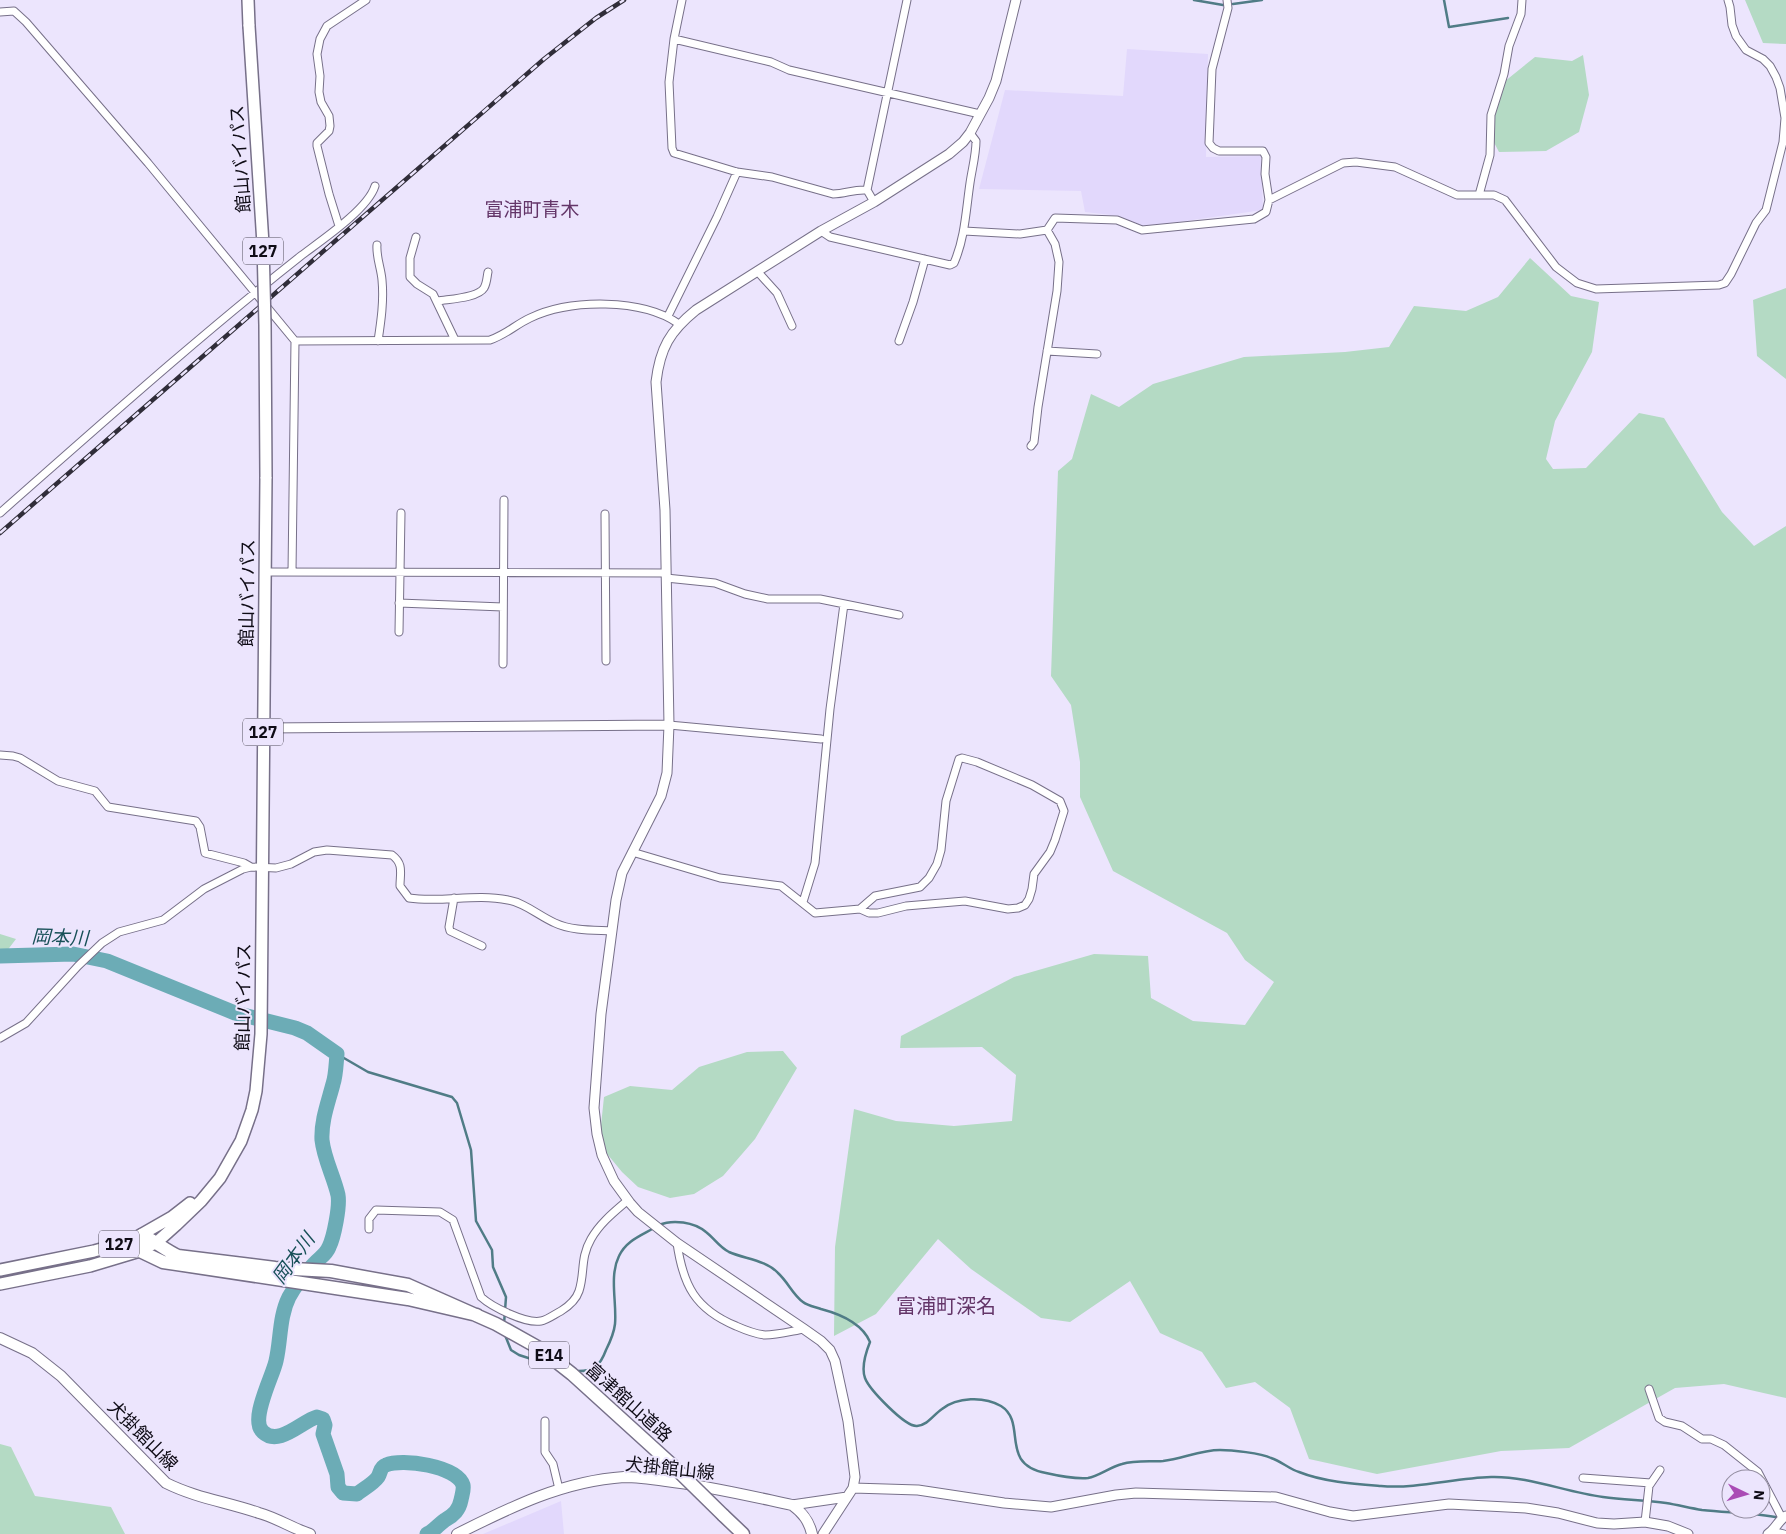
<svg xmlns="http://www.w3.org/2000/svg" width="1786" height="1534" viewBox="0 0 1786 1534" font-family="'IBM Plex Sans','Noto Sans JP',sans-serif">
<rect width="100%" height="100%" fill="#ece5fd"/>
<path fill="#e2d8fc" d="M1127,49L1208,54L1206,157L1261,156L1263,210L1143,227L1119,216L1085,212L1081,191L979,189L1005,90L1123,96Z
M561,1501L564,1534H482H483Z"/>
<path fill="#b4dac4" d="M1745,0H1786V44L1763,43Z
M1583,55L1589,95L1579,132L1546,151L1499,152L1488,131L1499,86L1535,57L1572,61Z
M1530,258L1571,296L1599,302L1592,352L1555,421L1546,459L1553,469L1586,468L1639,413L1664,418L1722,512L1754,546L1786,526V1398L1724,1384L1675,1388L1569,1448L1501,1451L1377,1474L1309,1459L1290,1408L1255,1382L1226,1388L1202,1352L1160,1333L1130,1281L1070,1322L1041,1318L971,1269L938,1239L876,1314L834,1336L835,1247L854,1109L896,1121L954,1126L1012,1121L1016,1075L982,1047L900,1048L901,1036L1014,977L1094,954L1148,956L1151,998L1193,1021L1245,1025L1274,982L1245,960L1227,933L1113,871L1080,797V762L1071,705L1051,676L1058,471L1072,459L1091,394L1119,407L1153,384L1244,357L1345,352L1389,347L1414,306L1466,311L1498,297Z
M1786,288V379L1757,356L1753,300Z
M0,934L16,939L0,960Z
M783,1051L797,1068L755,1139L723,1176L694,1194L670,1198L638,1187L622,1172L599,1144L604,1097L630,1086L672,1090L699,1067L747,1052Z
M0,1444L11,1447L35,1496L111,1507L125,1534H0Z"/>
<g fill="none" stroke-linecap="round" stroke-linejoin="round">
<path stroke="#507c86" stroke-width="2.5" d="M1194,0L1223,5
M1444,0L1449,27L1508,18
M1233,4L1262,0
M337,1054L368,1072L452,1097L457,1103L471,1150L476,1221L492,1250L493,1267L506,1297L504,1324
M659,1225C673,1219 694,1222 706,1232C714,1238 719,1247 729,1252C745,1259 766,1260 778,1273C788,1282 793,1295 803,1302C808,1306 816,1307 821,1309C840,1314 862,1323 870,1342C866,1352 861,1367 865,1378C869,1389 905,1427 917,1426C928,1425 933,1415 942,1409C957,1397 984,1396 1001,1406C1028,1423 998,1464 1046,1473C1059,1476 1074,1479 1088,1478C1099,1476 1110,1467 1122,1464C1135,1460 1150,1462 1163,1461C1182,1459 1200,1450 1220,1450C1231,1450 1261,1453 1271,1458C1281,1461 1289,1469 1299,1472C1324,1482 1355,1484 1381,1486C1418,1489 1454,1478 1491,1477C1529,1476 1565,1492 1603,1497C1624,1500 1645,1500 1666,1503C1678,1505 1690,1508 1702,1510C1728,1513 1754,1512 1780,1518
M505,1335L511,1350L519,1355L553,1366
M575,1371C594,1372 600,1366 606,1350C610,1342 614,1333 615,1324C617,1303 609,1276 619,1256C626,1241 640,1236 654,1228"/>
<path stroke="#6cacb6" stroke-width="15" d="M0,956L73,954L107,961L235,1013L295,1028L307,1033L337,1054C336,1064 336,1075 333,1084C328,1103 321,1121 322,1140C324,1159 334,1177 338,1195C340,1206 334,1237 329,1247C326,1255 319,1258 314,1264C305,1273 295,1286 289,1297C279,1317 281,1340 276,1361C273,1376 249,1420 263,1432C279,1447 302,1421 317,1417L323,1419L325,1425L323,1434L337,1474L338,1487L343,1493L357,1494C363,1489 373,1484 378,1477C381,1472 380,1467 386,1465C402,1458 457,1466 463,1485C464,1490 462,1495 461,1500C459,1510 454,1515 445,1520C439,1524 434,1531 427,1534"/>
<g stroke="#777089" stroke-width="9">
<path id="minor" d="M682,0L674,39L669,82L672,148L674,153L737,172L772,177L833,194C846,194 853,189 867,190
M0,12L14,11L26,22L148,163L295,341L292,572
M674,39L771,62L789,70L980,114
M1479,195L1490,155L1491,115L1504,74L1509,46L1521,14L1522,0
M1269,200L1343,163L1356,162L1395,167L1457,195H1494L1505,200L1556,267L1577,283L1596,289L1719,285L1725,283L1731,274L1756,223L1766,210L1783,142L1785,118L1780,88L1776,77L1770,66L1763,59L1746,50L1736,36L1732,25L1730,7L1728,0
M874,202L867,190L907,0
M339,226L329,194L317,146V143L329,131L330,126L329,116L321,102L319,92L320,76L317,54L320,39L327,26L366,0
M821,231L830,237L950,265L954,263C965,238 966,210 970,183C972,169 976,155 976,141L970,133
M964,231L1020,234L1047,230L1055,218L1117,220L1142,230L1254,219L1266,212L1269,200L1265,174L1266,157L1263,151H1219L1213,148L1209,143L1212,69L1228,8L1227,0
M416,237L410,258V277L417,284L433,294L455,340
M377,245C376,257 381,268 382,280C384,301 381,321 378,341
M757,271L777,293L792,326
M438,301C449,299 478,298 484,288C487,283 487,276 488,272
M668,316L717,217L737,172
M295,341L490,340C507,334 515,325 530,318C570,299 642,298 679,324
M899,341L913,302L925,259
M1047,351L1097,354
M1031,446L1034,442L1038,407L1057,291L1059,262L1055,244L1047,230
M0,513C99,426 198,337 302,255C322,240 368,209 375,186
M605,514L606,661
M264,572L666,573
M666,578L715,583L745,594L768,599H820L899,615
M399,603L503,607
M399,632L401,513
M503,664L504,500
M669,725L821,739
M0,755L13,756L20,758L58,781L95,791L108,807L196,821L200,827L205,853L244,863L251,867
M632,852L720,878L781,886L815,913L860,909L869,913H878L906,906L965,901L1008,909L1018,908L1025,905L1029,899L1032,889L1034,874L1050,852L1055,840L1064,811L1060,801L1032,785L977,762L962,758L959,759L946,801L941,850L937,864L929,878L920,887L875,896L860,909
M454,898L449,927L450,931L482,946
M803,902L815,863L830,709L844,604
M0,1038L26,1023L78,966L102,943L119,932L163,920L204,889L243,869L251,867L276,868L291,864L314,852L327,850L392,855C404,864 400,873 400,886L409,898C442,903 475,893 508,900C525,903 539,916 555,923C572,931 594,930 612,931
M369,1229V1219L376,1210L440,1212L453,1220L481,1297C492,1307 526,1324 541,1321C547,1320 555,1314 561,1311C569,1306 576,1300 579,1291C585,1273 580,1258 591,1239C600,1223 614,1212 628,1200
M677,1243C683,1285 695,1309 736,1326C745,1330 755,1334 765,1335C777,1335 792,1331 804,1329
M1649,1389L1659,1418L1665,1422L1682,1426L1702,1439H1711L1724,1445L1758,1472L1782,1518
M545,1421V1452L553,1464L559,1489
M1583,1478L1651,1483
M1645,1522L1649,1486L1660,1470
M1772,1531L1784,1534"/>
</g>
<g stroke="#777089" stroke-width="11">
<path id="tertiary" d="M263,728L669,725
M853,1488L918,1490L1004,1503L1051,1507L1116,1495L1136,1493L1276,1497L1330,1512L1353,1516L1449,1504L1526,1508L1558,1513L1597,1523L1614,1524L1645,1522L1668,1526L1688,1534
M792,1505L847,1497
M823,1534L853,1488L855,1477L848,1421L835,1361L830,1350L821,1341L804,1329L677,1243L638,1212L630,1203L614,1181L602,1155L597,1134L594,1108L601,1014L616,900L622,873L661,796L667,773L669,725L665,510L656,382C660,348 670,331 696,310L821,231L874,202L949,154L963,142L970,133L989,98L996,81L1016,0
M1768,1534C1776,1529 1779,1519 1786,1516"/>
</g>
<g stroke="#777089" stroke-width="12">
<path id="secondary" d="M0,1338L32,1353L61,1376L166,1483C196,1498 227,1502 259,1513C277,1518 292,1528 310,1534
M457,1534C511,1507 563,1481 624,1477C638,1477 652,1479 666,1481C708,1486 750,1496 792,1505C803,1513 809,1521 812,1534"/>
</g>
<g stroke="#777089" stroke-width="14">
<path id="trunk" d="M248,0L249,26
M0,1270L94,1251L130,1241L172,1217L190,1203
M0,1284L90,1266L140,1251L157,1242L176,1225L201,1201L220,1178L241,1141L252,1110L256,1091L261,1034L266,477"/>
</g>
<g stroke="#777089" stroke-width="15">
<path id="motorway" d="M477,1315L408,1299L163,1262L140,1251L142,1235C155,1241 165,1250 178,1256L275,1268L331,1271L408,1285L496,1324L539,1348L572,1374L670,1463
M723,1515L743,1534"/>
</g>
<use href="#minor" stroke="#fff" stroke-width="7"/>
<use href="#tertiary" stroke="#fff" stroke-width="9"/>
<use href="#secondary" stroke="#fff" stroke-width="10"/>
<use href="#trunk" stroke="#fff" stroke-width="11"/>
<use href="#motorway" stroke="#fff" stroke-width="12"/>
<g stroke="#302d39" stroke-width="4.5">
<path id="rail" d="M0,533L544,59L596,18L624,0"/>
</g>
<use href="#rail" stroke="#ece5fd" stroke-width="2.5" stroke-dasharray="8" stroke-linecap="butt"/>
<g stroke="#777089" stroke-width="14" stroke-linecap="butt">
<path id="trunk-bridge" d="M249,26L263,244L265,325L266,477"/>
</g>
<g stroke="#777089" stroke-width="15" stroke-linecap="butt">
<path id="motorway-bridge" d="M670,1463L723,1515"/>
</g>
<use href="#trunk-bridge" stroke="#fff" stroke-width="11"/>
<use href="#motorway-bridge" stroke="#fff" stroke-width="12"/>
</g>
<g text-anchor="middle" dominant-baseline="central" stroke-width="4" stroke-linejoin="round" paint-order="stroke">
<g fill="#ece5fd" stroke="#514d5b" stroke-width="1">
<rect x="243" y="237.5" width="40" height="27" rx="4"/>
<rect x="243" y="718.5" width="40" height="27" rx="4"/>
<rect x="99" y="1230.5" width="40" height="27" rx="4"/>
<rect x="529" y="1341.5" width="40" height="27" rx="4"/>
</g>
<g font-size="16" font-weight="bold" fill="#0f0c16">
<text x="263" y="251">127</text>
<text x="263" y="732">127</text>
<text x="119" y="1244">127</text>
<text x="549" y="1355">E14</text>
</g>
<g font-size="18" fill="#0f0c16" stroke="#ece5fd">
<text transform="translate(240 159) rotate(-94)">館山バイパス</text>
<text transform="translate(247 593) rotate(-89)">館山バイパス</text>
<text transform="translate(243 997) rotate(-89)">館山バイパス</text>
<text transform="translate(629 1402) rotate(42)">富津館山道路</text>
<text transform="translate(143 1435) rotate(45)">犬掛館山線</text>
<text transform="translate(670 1468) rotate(6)">犬掛館山線</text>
</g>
<g font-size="19" fill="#633568" stroke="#ece5fd">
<text x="532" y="209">富浦町青木</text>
</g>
<g font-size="19" font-style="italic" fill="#185058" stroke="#ece5fd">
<text transform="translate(60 937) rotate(2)">岡本川</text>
<text transform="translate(293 1258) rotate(-54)">岡本川</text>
</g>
<g font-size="20" fill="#633568" stroke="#ece5fd">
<text x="946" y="1305">富浦町深名</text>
</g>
</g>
<g transform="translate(1746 1494) rotate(95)"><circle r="24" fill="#ece5fd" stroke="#948ea1"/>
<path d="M0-4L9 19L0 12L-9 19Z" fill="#aa4cb5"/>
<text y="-8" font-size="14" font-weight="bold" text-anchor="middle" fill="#0f0c16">N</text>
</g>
</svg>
